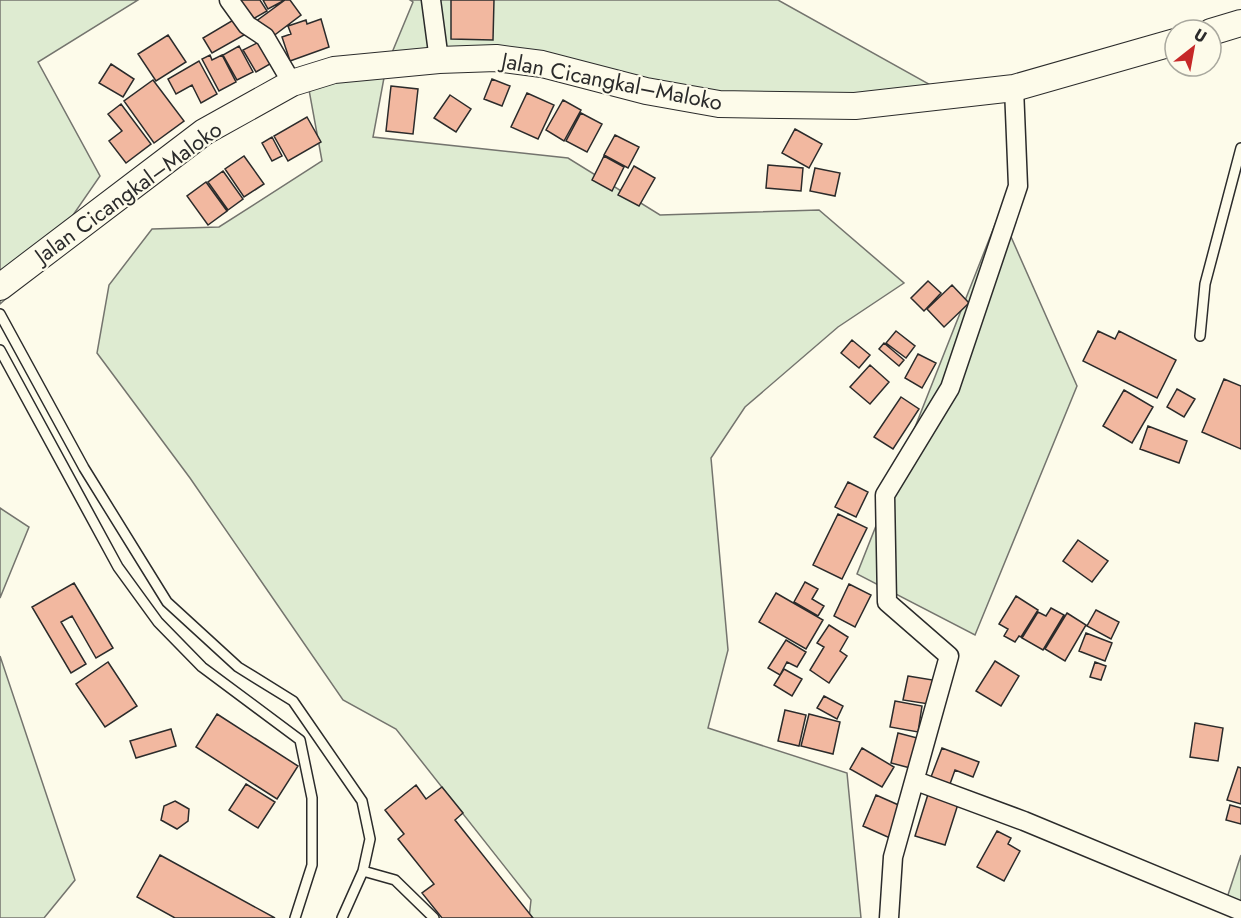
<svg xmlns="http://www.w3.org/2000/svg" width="1241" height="918" viewBox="0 0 1241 918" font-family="Jost,sans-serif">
<rect width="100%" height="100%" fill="#fdfbea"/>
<path fill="#deebd1" stroke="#74746e" stroke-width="1.5" d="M0,0H138L38,62L100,176L31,276L0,304Z
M410,0H778L945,93L721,102L534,55L386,67L373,137L568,158L660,215L819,210L904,283L838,327L745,407L711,458L728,650L708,728L847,773L861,918H529L531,900L396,729L343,700L190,478L97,353L109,285L152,229L219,227L322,161L307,79L386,67L413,2Z
M1000,212L1077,386L975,635L857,574Z
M0,508L29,527L0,598Z
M0,656L75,880L44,918H0Z
M1241,855V913L1225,904Z"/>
<path fill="#f2b8a0" stroke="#2b2b2b" stroke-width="1.5" d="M239,0H260L267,11L251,20Z
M263,0H283V1L268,9Z
M285,0H290L301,15L268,40L255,22Z
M451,0H494L493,40L451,39Z
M235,19L244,35L212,53L203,38Z
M321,19L329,47L290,61L282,37L291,34L288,26L306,20L307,24Z
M168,35L186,62L156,81L138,54Z
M265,39L277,60L256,72L243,50Z
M239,46L253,72L237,80L223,55Z
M210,55L212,60L222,55L236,82L219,91L202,59Z
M199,61L217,94L201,103L192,85L176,94L168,79Z
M111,64L134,79L123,97L99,83Z
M492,79L510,86L502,106L484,99Z
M153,80L184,121L154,143L124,101Z
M391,86L418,89L413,134L386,131Z
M527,93L554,105L538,139L511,127Z
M450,95L471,109L456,132L434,118Z
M563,100L581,110L564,141L546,130Z
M121,104L151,144L126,163L109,141L122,131L108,114Z
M581,113L602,124L587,152L566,141Z
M307,117L321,142L288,161L274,136Z
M795,129L822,144L809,168L782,153Z
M615,135L639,147L628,168L604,155Z
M272,137L282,156L272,161L262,143Z
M244,156L264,184L244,197L225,169Z
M604,156L624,167L612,191L592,180Z
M768,165L803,168L801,191L766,188Z
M634,166L655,178L639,206L618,195Z
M815,168L840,173L835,196L810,191Z
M223,171L243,199L228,210L208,182Z
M206,182L227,211L208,225L187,196Z
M928,281L941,293L924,311L911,298Z
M952,285L969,303L944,327L927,309Z
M896,331L915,346L906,358L886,343Z
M1098,331L1115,339L1119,331L1176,360L1157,398L1083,361Z
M852,340L870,355L859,368L841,353Z
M884,343L904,360L899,366L879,349Z
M918,354L936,363L922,388L905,378Z
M870,365L889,382L870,404L850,387Z
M1224,379L1241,386V449L1202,432Z
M1177,389L1195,399L1184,417L1167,407Z
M1124,390L1153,407L1132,443L1103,426Z
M901,397L919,409L893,449L874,437Z
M1148,426L1187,441L1179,463L1140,449Z
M848,482L868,492L856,517L835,507Z
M838,514L867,528L842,579L813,565Z
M1078,540L1108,561L1092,582L1063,561Z
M805,582L818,589L812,599L824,606L818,616L794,602Z
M74,583L113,648L96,658L72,616L61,622L86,664L71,673L32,607Z
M849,584L871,595L855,627L834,616Z
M776,593L823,620L806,649L759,622Z
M1016,596L1038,610L1021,637L1019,636L1015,642L1004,636L1008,629L999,624Z
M1051,608L1064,615L1043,650L1022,638L1038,612L1046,616Z
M1096,610L1119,622L1111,639L1087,626Z
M1067,613L1086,625L1065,661L1045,649Z
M829,625L848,637L840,651L847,656L829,683L810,670L824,647L817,643Z
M1086,633L1112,643L1105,661L1079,651Z
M786,640L806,652L797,667L787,662L780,675L768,668Z
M995,661L1019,676L1001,706L976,691Z
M108,662L137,706L105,727L76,684Z
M1095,662L1106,666L1101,680L1090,677Z
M784,669L802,679L792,696L774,685Z
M908,676L939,681L935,705L903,700Z
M824,696L843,706L837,719L817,708Z
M895,701L922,706L918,732L890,727Z
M785,710L806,715L799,746L778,741Z
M217,714L298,766L277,799L196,747Z
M809,714L840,722L833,754L801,746Z
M1195,723L1223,728L1218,761L1190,757Z
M171,729L176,746L136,758L130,741Z
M898,733L925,740L918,770L891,763Z
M862,748L894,767L882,787L850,769Z
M942,748L979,762L973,777L955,770L950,784L931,777Z
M1238,767L1241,768V804L1227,800Z
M246,784L275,802L258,828L229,810Z
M416,785L426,799L442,787L463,813L455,820L533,918H442L422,893L434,884L398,839L404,834L385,810Z
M929,791L959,801L945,845L915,836Z
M876,795L903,807L890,838L863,826Z
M175,801L189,809L188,821L177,829L161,820L164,806Z
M1230,805L1241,808V824L1226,820Z
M997,831L1011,838L1008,844L1020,851L1004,881L977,867Z
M160,855L275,918H175L137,897Z"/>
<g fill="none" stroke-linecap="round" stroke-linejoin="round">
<g stroke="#2b2b2b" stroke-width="12">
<path id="lane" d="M0,314L84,468L167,602L238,667L293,701L362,801L370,839L363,871L342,918
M1200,336L1205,284L1241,148
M0,350L118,567L158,622L202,667L300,740L312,798V865L295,918
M363,871L395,880L434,918"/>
</g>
<g stroke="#2b2b2b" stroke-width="21">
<path id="street" d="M229,0L247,25L265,37L292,83
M431,0L439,60
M916,781L1024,821L1241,911
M889,918L893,857L949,656L887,602L885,495L950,388L1018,186L1014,88"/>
</g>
<g stroke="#2b2b2b" stroke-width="28">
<path id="secondary" d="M1211,32L1241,23
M0,287L204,132L292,83L334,70L439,60L496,58L542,64L646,91L719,104L855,106L1014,88L1175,42"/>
</g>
<use href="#lane" stroke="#fdfbea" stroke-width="9"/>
<use href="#street" stroke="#fdfbea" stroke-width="18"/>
<use href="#secondary" stroke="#fdfbea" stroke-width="26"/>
</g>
<g text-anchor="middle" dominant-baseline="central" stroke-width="4.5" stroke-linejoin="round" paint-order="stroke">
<g font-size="22" fill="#2b2b2b" stroke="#fdfbea">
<text transform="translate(612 81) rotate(11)">Jalan Cicangkal–Maloko</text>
<text transform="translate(128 192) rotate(-36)">Jalan Cicangkal–Maloko</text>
</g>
</g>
<g transform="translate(1193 48) rotate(31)"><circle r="28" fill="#fdfbea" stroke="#a9a89e" stroke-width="1.5"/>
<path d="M0-4.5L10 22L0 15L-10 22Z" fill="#c62828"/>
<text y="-9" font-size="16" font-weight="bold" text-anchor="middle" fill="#2b2b2b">U</text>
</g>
</svg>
